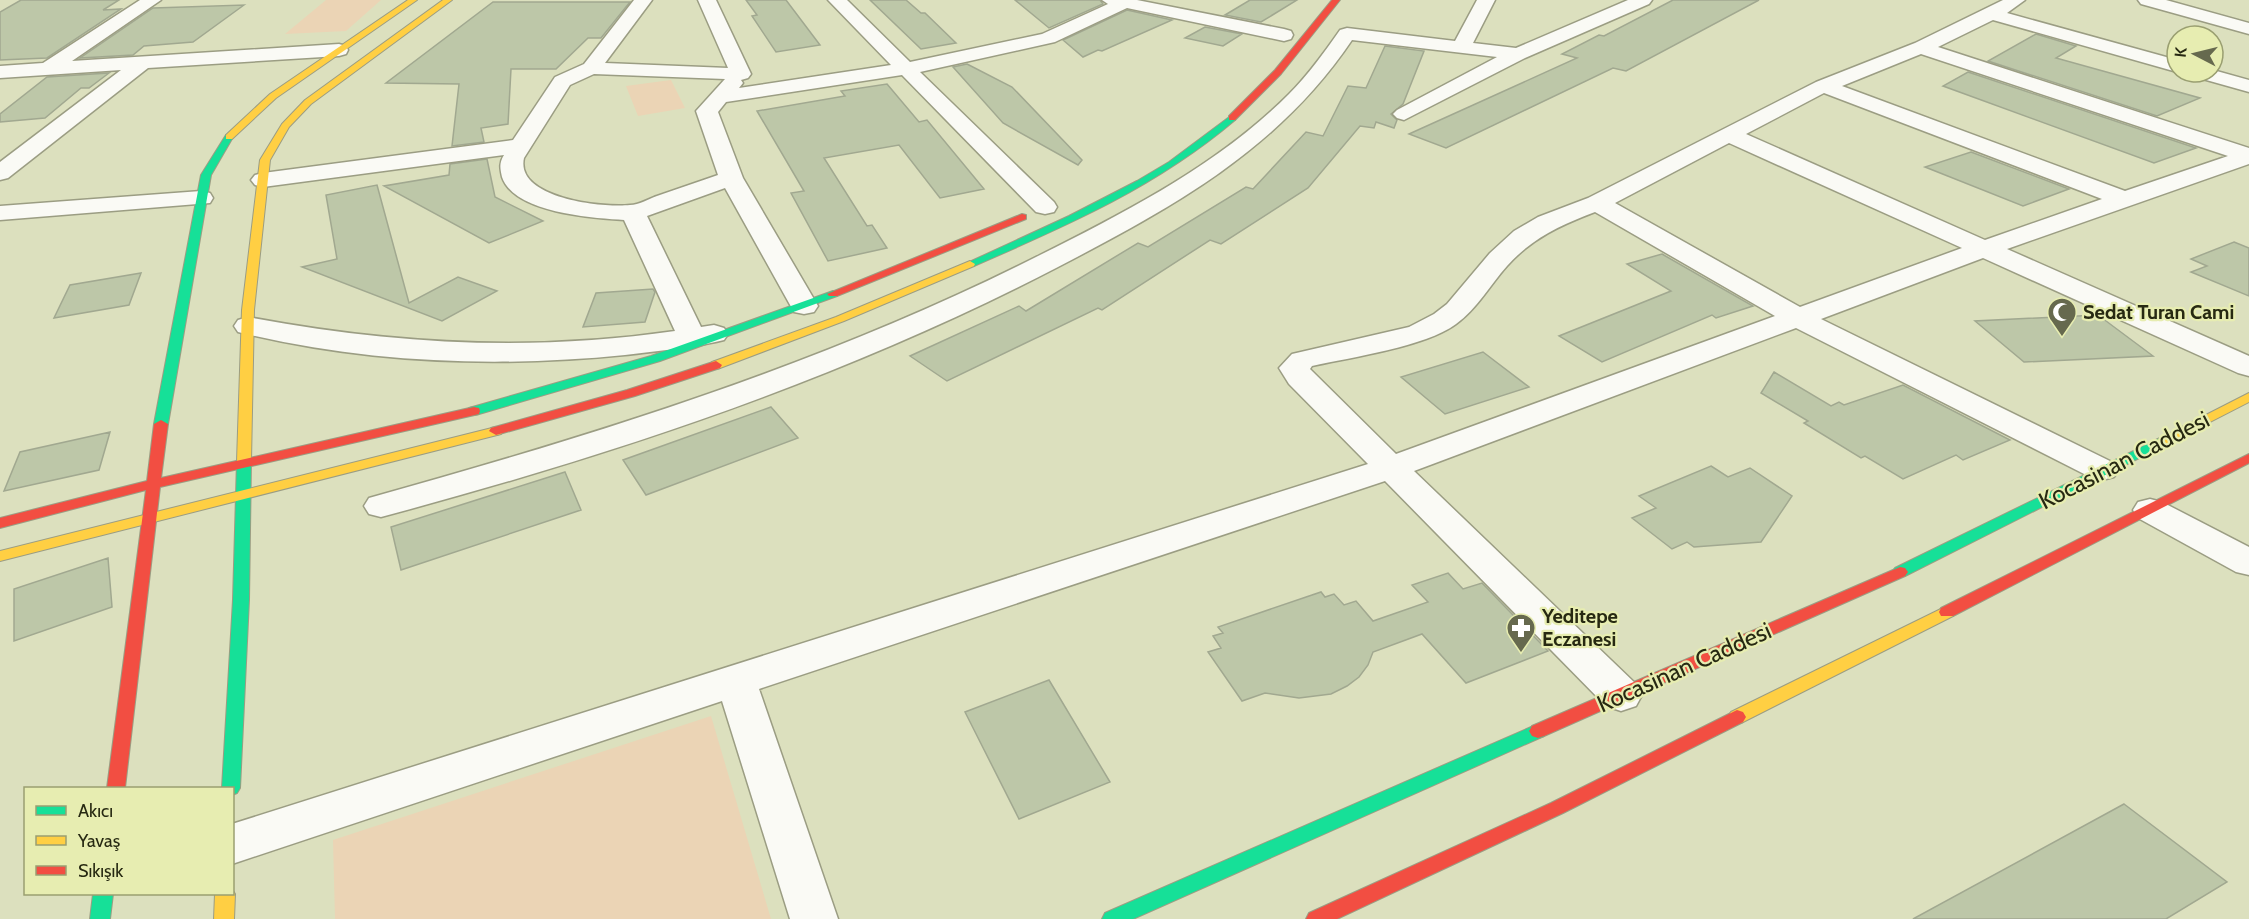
<svg xmlns="http://www.w3.org/2000/svg" width="2249" height="919" viewBox="0 0 2249 919" font-family="Cabin,sans-serif">
<rect width="100%" height="100%" fill="#dce0be"/>
<path fill="#ebd4b5" d="M326,0H381L346,31L285,34Z
M671,80L685,108L638,116L626,86Z
M711,716L771,919H335L333,840Z"/>
<path fill="#bdc7a8" stroke="#a1a890" stroke-width="1.5" d="M21,0H119L103,10L121,9L47,58L0,60V12Z
M746,0H786L820,45L776,52L752,16L757,15Z
M870,0H906L921,13H925L956,43L921,49Z
M1015,0H1100L1103,4L1049,28Z
M1250,0H1297L1261,22L1225,15Z
M1673,0H1759L1626,71L1613,68L1446,148L1409,134L1577,58L1562,54L1599,35L1604,36Z
M493,2H630L601,38H588L556,69H511L508,124L481,128L484,142L452,146L459,84L386,83Z
M244,5L193,42L144,46L133,55L80,58L153,8Z
M1127,10L1172,20L1102,51L1098,50L1083,57L1063,40Z
M1205,27L1242,34L1223,46L1185,38Z
M2036,34L2076,46L2056,58L2200,98L2157,116L1988,61Z
M1385,46L1424,51L1403,104L1391,114L1397,120L1394,128L1376,122L1374,128L1360,126L1308,188L1221,244L1210,240L1102,310L1098,308L947,381L910,356L1019,306L1026,311L1138,243L1148,247L1246,187L1253,189L1306,132L1323,136L1348,86L1366,88Z
M967,64L1012,87L1082,160L1078,165L1003,123L953,67Z
M1968,72L2196,148L2154,163L1943,86Z
M109,73L89,88H81L45,118L0,122V114L47,77Z
M887,84L919,122L927,120L984,189L940,198L899,145L824,158L867,226L872,225L887,248L828,261L791,193L804,191L757,111L845,96L841,91Z
M1971,152L2069,189L2023,206L1925,167Z
M487,159L495,197L543,221L489,243L384,186L449,175L450,164Z
M377,185L409,303L458,277L497,291L442,321L302,267L337,259L326,195Z
M2234,242L2249,248V296L2191,272L2207,266L2191,259Z
M1662,254L1753,306L1716,318L1712,315L1602,362L1559,336L1671,291L1627,264Z
M141,273L129,305L54,318L70,285Z
M653,289L655,292L645,322L583,327L596,293Z
M2098,315L2153,356L2024,362L1975,321Z
M1483,352L1529,387L1445,414L1401,377Z
M1774,372L1831,406L1839,402L1844,405L1903,385L2010,440L1963,460L1956,455L1903,479L1865,456L1861,458L1804,423L1808,421L1761,393Z
M771,407L798,438L646,495L623,460Z
M110,432L99,470L4,491L20,452Z
M1711,466L1728,477L1750,468L1792,496L1761,542L1694,547L1687,542L1672,549L1632,518L1656,508L1639,496Z
M565,472L581,510L401,570L391,527Z
M108,558L112,607L14,641V589Z
M1448,573L1463,589L1482,583L1548,651L1466,683L1422,634L1373,652L1368,665L1359,677L1347,686L1331,694L1299,698L1265,693L1242,701L1208,652L1221,648L1213,636L1223,633L1218,627L1321,592L1325,597L1334,594L1344,605L1356,601L1373,621L1428,602L1412,585Z
M1049,680L1110,782L1019,819L965,712Z
M2124,804L2227,882L2166,919H1913Z"/>
<g fill="none" stroke-linecap="round" stroke-linejoin="round">
<g stroke="#9b9d83" stroke-width="3">
<path id="street" d="M140,0H161L72,61L339,44L346,46L348,50L346,54L339,56L148,68L8,178L0,180V162L121,70L0,78V66L43,63Z
M634,0H652L605,63L728,68L698,0H716L751,74L748,78L741,80L743,83L739,88L891,65L828,0H847L910,62L1042,34L1108,4L1102,0H1137L1284,29L1291,31L1293,35L1291,39L1284,41L1127,8L1055,42L920,72L1054,202L1057,207L1054,212L1045,214L1036,212L902,75L726,102L718,112L743,178L818,306L814,312L804,314L794,312L725,188L647,216L701,327L714,325L724,328L728,334L724,340C692,348 658,351 625,355C497,368 363,363 238,332L234,326L238,320L248,317C389,344 532,352 675,331L624,220C593,218 514,213 502,177C500,168 499,163 504,155L263,187L255,185L251,180L255,175L263,173L513,140L555,77L584,64ZM594,74L725,79L696,111L718,175C698,182 677,189 657,196C648,199 639,205 630,205C602,208 515,198 524,158L570,85Z
M1477,0H1495L1473,43L1516,48L1628,0H1652L1649,4L1525,58L1404,120L1397,118L1393,114L1397,110L1497,57L1352,40C1278,150 1173,207 1058,267C845,378 613,455 381,517L369,514L364,506L369,498C599,434 827,363 1040,255C1128,211 1219,164 1289,94C1308,75 1324,53 1340,30L1347,28L1455,41Z
M2003,0H2025L2007,13L2177,60V72L1993,20L1938,47L2249,148V164L2007,249L2249,356V376L2238,373L1983,258L1821,319L2114,463L2119,470L2114,477L2102,480L2090,477L1796,328L1414,471L1636,684L1642,695L1636,706L1621,711L1606,706L1385,481L759,689L838,919H790L722,701L232,864V824L1368,464L1289,384L1279,368L1292,354L1409,327L1434,314L1447,304L1490,253L1514,231L1538,217L1588,198L1816,82L1915,43ZM1921,54L2228,156L2125,191L1842,86ZM1824,93L2102,199L1985,240L1746,134ZM1729,143L1962,248L1800,307L1615,203ZM1595,212L1775,316L1396,454L1310,369L1312,366C1352,357 1425,347 1456,324C1477,309 1490,285 1507,266C1532,238 1561,225 1595,212Z
M2138,0H2166L2249,23V34L2141,4Z
M2213,70L2249,80V92L2192,76L2189,72H2213Z
M201,191L210,193L213,198L210,203L0,220V206Z
M2150,499L2162,502L2249,547V575L2236,572L2138,518L2133,510L2138,502Z"/>
</g>
<g stroke="#9b9d83" stroke-width="2">
<path id="fast" d="M1232,115L1236,118L1235,120C1156,187 1068,225 974,266H966L965,264L1069,216L1137,181L1169,162Z
M226,135L233,137L211,175L168,424L161,428L154,424L201,175Z
M833,291L837,292V296L660,361L479,414L474,415L468,411L469,408L651,356Z
M2160,438L2167,442L2165,445L1905,576H1895L1892,572L1895,568Z
M244,457L251,461L249,600L240,788L237,793L232,795V788H222L233,600L237,461Z
M1538,724L1544,726L1547,731L1544,736L1133,919H1102L1105,913Z
M93,894H113L110,919H90Z"/>
</g>
<g stroke="#9b9d83" stroke-width="2">
<path id="slow" d="M408,0H417L276,98L232,139H226V135L270,94Z
M443,0H452L311,104L289,127L270,160L254,310L251,461L249,464H239L237,461L242,310L260,160L282,124L305,100Z
M970,261L975,264L974,266L844,321L720,368L716,369L710,365L712,362L836,317Z
M2249,393V402L2165,445L2160,446L2153,442Z
M496,427L503,431L501,434L0,561V551Z
M1947,606L1953,608L1955,612L1953,616L1743,722L1737,724L1731,722L1728,717L1731,712Z
M232,889L235,894L234,919H214L215,894H232Z"/>
</g>
<g stroke="#9b9d83" stroke-width="2">
<path id="jam" d="M1332,0H1340L1281,74L1235,120H1229V116L1275,70Z
M1022,214L1026,215V219L837,296H829L827,294Z
M716,361L722,365L720,368L635,396L496,435L489,431L491,428L627,390Z
M474,407L479,408L480,411L479,414L160,487L125,788H107L146,490L0,528V518L147,481L154,424L161,420L168,424L161,478Z
M2249,454V463L1953,616H1941L1939,612L1941,608Z
M1900,567L1905,568L1908,572L1905,576L1544,736L1538,738L1532,736L1529,731L1532,726Z
M1737,710L1743,712L1746,717L1743,722L1563,813L1337,919H1306L1309,913L1551,803Z"/>
</g>
<use href="#street" fill="#fafaf5" fill-rule="evenodd"/>
<use href="#fast" fill="#16e098" fill-rule="evenodd"/>
<use href="#slow" fill="#ffcf43" fill-rule="evenodd"/>
<use href="#jam" fill="#f24e42" fill-rule="evenodd"/>
</g>
<defs>
<g id="mosque-pin" transform="scale(1.5)"><path d="M0 17L-7.5 6A9.5 9.5 0 1 1 7.5 6Z" fill="#66694e" stroke="#e7edb1"/><path d="M3.5-4.9A6 6 0 1 0 3.5 4.9A5 5 0 1 1 3.5-4.9Z" fill="#fff"/></g>
<g id="pharmacy-pin" transform="scale(1.5)"><path d="M0 17L-7.5 6A9.5 9.5 0 1 1 7.5 6Z" fill="#66694e" stroke="#e7edb1"/><path d="M-2-6h4v4h4v4h-4v4h-4v-4h-4v-4h4Z" fill="#fff"/></g>
</defs>
<g fill-rule="evenodd">
<use href="#mosque-pin" x="2062" y="312"/>
<use href="#pharmacy-pin" x="1521" y="628"/>
</g>
<g text-anchor="middle" dominant-baseline="central" stroke-width="4.5" stroke-linejoin="round" paint-order="stroke">
<g font-size="20" font-weight="bold" fill="#272912" stroke="#e7edb1" text-anchor="start">
<text x="2083" y="312">Sedat Turan Cami</text>
<text x="1542" y="616">Yeditepe<tspan x="1542" dy="23">Eczanesi</tspan></text>
</g>
<g font-size="24" fill="#272912" stroke="#e7edb1">
<text transform="translate(2124 460) rotate(-27)">Kocasinan Caddesi</text>
<text transform="translate(1684 667) rotate(-24)">Kocasinan Caddesi</text>
</g>
</g>
<rect x="24" y="787" width="210" height="108" fill="#e7edb1" stroke="#9a9f71" stroke-width="1.5"/>
<rect x="36" y="806" width="30" height="9" fill="#16e098" stroke="#9a9f71" stroke-width="1.5"/>
<text x="78" y="817" font-size="18" fill="#272912">Akıcı</text>
<rect x="36" y="836" width="30" height="9" fill="#ffcf43" stroke="#9a9f71" stroke-width="1.5"/>
<text x="78" y="847" font-size="18" fill="#272912">Yavaş</text>
<rect x="36" y="866" width="30" height="9" fill="#f24e42" stroke="#9a9f71" stroke-width="1.5"/>
<text x="78" y="877" font-size="18" fill="#272912">Sıkışık</text>
<g transform="translate(2195 54) rotate(277)"><circle r="28" fill="#e7edb1" stroke="#9a9f71" stroke-width="1.5"/>
<path d="M0-4.5L10 22L0 15L-10 22Z" fill="#66694e"/>
<text y="-9" font-size="16" font-weight="bold" text-anchor="middle" fill="#272912">K</text>
</g>
</svg>
